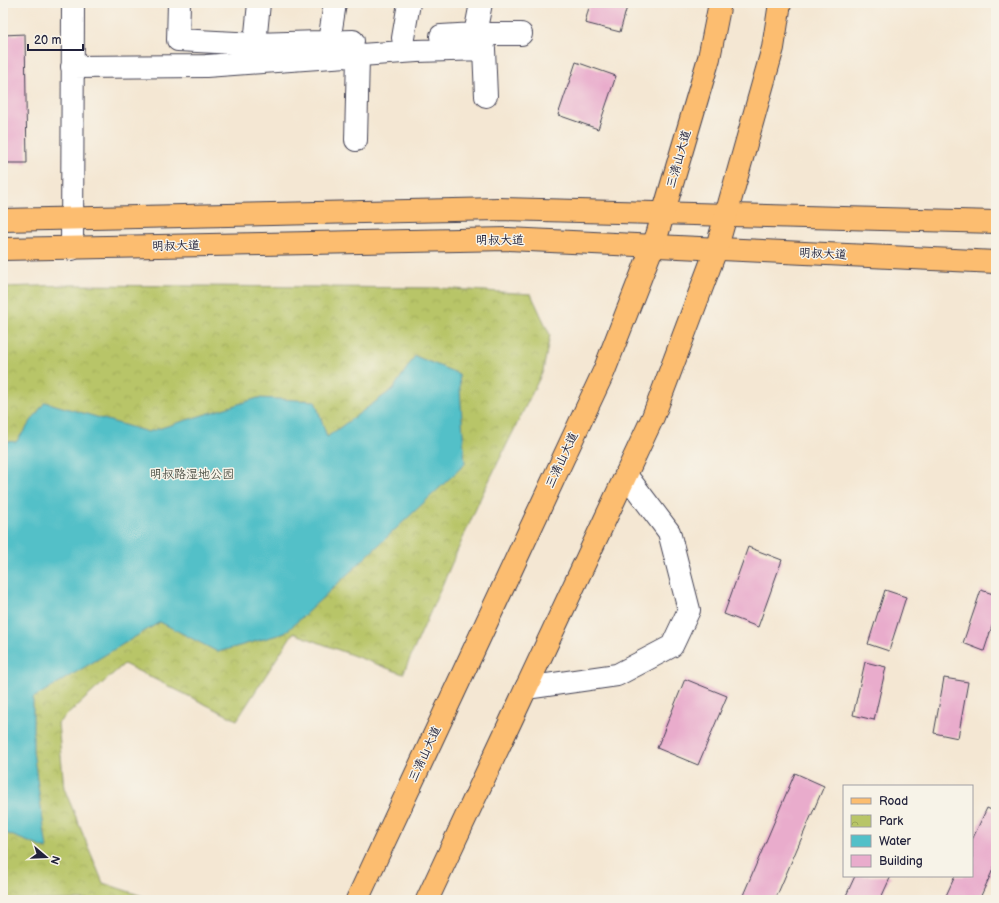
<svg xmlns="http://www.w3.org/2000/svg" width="999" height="903" viewBox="0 0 999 903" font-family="'Balsamiq Sans','LXGW WenKai TC',sans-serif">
<defs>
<pattern id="park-crowns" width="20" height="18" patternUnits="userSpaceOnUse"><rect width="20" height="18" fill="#b8c567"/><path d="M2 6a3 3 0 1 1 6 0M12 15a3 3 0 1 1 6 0" fill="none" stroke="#9ea95a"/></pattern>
</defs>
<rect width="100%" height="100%" fill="#f7f3e8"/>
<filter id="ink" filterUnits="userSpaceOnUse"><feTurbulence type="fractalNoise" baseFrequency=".025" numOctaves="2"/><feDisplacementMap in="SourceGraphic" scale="8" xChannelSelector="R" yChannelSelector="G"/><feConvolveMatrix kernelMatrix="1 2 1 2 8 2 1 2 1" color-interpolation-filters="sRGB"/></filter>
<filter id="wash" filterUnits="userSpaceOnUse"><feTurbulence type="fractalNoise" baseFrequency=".012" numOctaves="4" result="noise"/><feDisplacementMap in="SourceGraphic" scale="16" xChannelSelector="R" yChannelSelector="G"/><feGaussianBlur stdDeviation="0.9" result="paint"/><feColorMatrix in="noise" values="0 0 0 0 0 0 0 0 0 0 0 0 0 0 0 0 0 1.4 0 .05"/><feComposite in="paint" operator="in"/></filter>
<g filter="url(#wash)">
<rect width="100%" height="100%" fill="#f4e7d3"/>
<path fill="url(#park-crowns)" stroke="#6d7451" d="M72,285L439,288L531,294L550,335L543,371L482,495L403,674L293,633L237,720L124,664L58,723L64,788L103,883L154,900H3V287Z"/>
<path fill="#52c0c8" stroke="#3a7182" d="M415,356L459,374L465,464L285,633L218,652L160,622L33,698V751L47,849L3,832V441L16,442L45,402L148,432L258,398L315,401L327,437L393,389Z"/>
<g id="blocks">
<path fill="#e9accc" d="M590,3H628L620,32L585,23Z
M25,34L27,163H3V35Z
M576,62L616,76L598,129L558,115Z
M748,547L782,560L758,627L724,614Z
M885,590L906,597L889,651L868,644Z
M981,590L996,595V614L984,651L963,643Z
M865,662L886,667L874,720L853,715Z
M944,678L968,682L958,738L934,733Z
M685,679L727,696L698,765L657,748Z
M795,773L824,786L775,900H741Z
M987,808L996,812V863L979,900H944L955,876H972V840Z
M855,876H891L880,900H844Z"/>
</g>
</g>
<g filter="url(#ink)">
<use href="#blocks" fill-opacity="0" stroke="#424052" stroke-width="1"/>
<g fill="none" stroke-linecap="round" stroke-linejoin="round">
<g stroke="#424052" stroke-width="24">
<path id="minor" d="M179,3L178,40L255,44L353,41
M475,34L481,3
M441,36L475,34H521
M403,38L409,3
M329,42L335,3
M255,44L259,3
M72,67L206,66L417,51L484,49L486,96
M356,140L358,56
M72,249L73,3
M526,688L617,675L672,646L689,610L669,532L626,475"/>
</g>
<g stroke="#424052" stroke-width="24">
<path id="major" d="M3,220L499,209L996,222
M3,249L508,239L996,262"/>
</g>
<g stroke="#424052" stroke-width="24">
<path id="highway" d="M357,900L604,371L657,235L709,58L720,3
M427,900L653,417L717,247L773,48L780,3"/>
</g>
<use href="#minor" stroke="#fff" stroke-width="22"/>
<use href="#major" stroke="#fcbd6f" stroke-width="22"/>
<use href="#highway" stroke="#fcbd6f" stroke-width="22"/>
</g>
</g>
<g text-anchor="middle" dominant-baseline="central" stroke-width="3" stroke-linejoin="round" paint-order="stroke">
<g font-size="12" fill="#22223b" stroke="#f7f3e8">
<text transform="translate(679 159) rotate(-74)">三清山大道</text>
<text x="500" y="240">明叔大道</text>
<text transform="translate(176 246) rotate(-1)">明叔大道</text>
<text transform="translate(823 254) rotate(3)">明叔大道</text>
<text transform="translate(562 460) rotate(-65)">三清山大道</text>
<text transform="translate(425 754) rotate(-65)">三清山大道</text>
</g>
<g font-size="12" fill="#4f5348" stroke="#f7f3e8">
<text x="192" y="474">明叔路湿地公园</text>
</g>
</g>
<rect width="999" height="903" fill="none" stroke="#f7f3e8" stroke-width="16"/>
<rect x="843" y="785" width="130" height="92" fill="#f7f3e8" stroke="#a29fa3"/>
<rect x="851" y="798" width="20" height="6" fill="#fcbd6f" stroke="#a29fa3"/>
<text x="879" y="805" font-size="12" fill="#22223b">Road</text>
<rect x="851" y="815" width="20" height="12" fill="url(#park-crowns)" stroke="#a29fa3"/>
<text x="879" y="825" font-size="12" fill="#22223b">Park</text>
<rect x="851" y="835" width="20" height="12" fill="#52c0c8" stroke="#a29fa3"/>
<text x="879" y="845" font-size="12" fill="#22223b">Water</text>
<rect x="851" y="855" width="20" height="12" fill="#e9accc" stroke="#a29fa3"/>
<text x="879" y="865" font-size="12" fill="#22223b">Building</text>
<g transform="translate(46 857) rotate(109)" stroke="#f7f3e8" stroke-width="3" paint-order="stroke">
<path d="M0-3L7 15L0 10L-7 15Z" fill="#22223b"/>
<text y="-6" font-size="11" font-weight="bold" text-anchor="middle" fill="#22223b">N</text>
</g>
<path d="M28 44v6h55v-6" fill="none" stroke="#22223b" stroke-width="2"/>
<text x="34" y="44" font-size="12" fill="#22223b" stroke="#f7f3e8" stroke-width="3" paint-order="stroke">20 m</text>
</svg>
